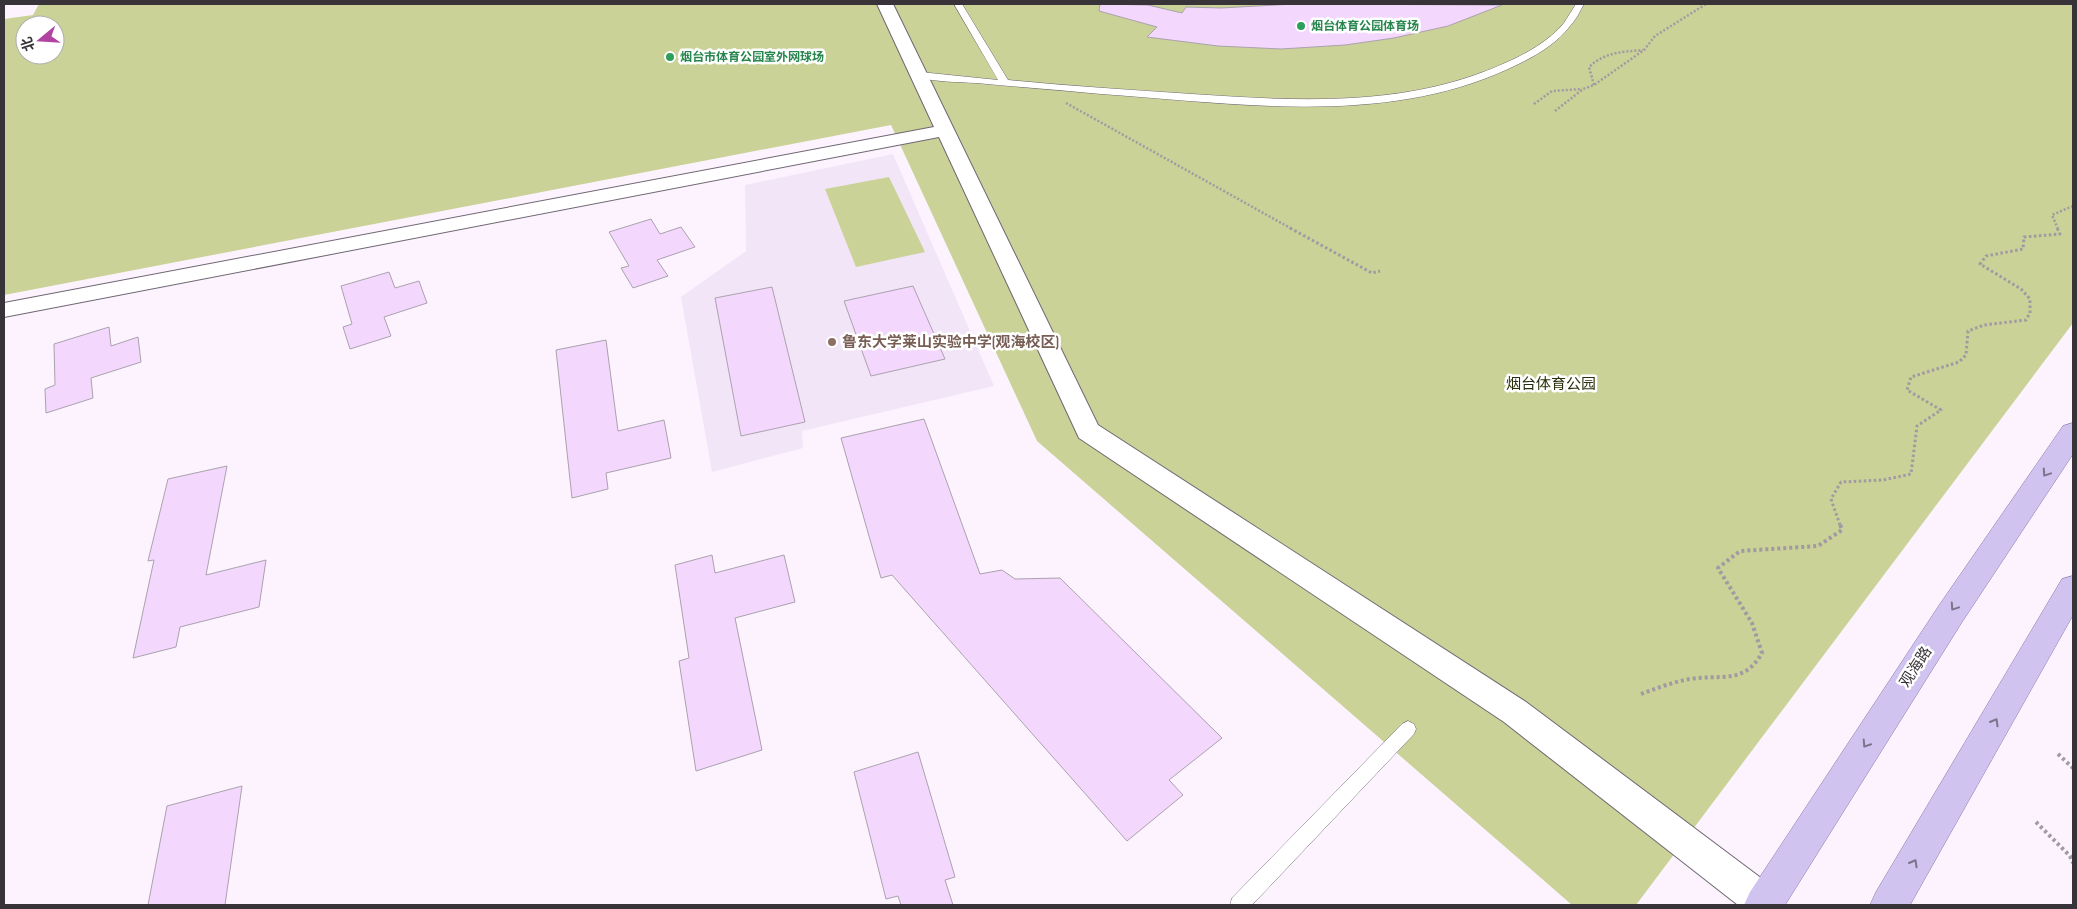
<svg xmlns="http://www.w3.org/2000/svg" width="2077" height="909" viewBox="0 0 2077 909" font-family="'Sofia Sans Condensed','Noto Sans SC',sans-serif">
<rect width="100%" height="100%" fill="#fcf3ff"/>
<path fill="#f3e5f8" d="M893,154L994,386L802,431L803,448L712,472L681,297L746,251L745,185Z"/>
<path fill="#cad297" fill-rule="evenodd" d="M39,4H2073V323L1636,905H1572L1037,441L891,125L4,295V19L33,15ZM25,25H55V55H25Z
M889,177L925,252L856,267L825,189Z"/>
<path fill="#f4d7fd" stroke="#aaa2ad" d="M1100,4L1148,5L1182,13L1186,7L1221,8L1294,4L1502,5L1448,26L1394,38L1345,45L1281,49L1218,46L1147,37L1157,27L1099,11Z
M651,219L660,234L681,227L695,247L657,260L668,276L633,288L621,268L629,266L609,232Z
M389,272L395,288L419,281L427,303L384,317L391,336L350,349L343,327L352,324L341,286Z
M913,286L945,359L871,376L844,301Z
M772,287L805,422L741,436L715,298Z
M109,327L111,346L138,337L141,362L91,378L93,398L46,413L45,389L55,385L54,344Z
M606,340L618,431L664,420L671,458L606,473L608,489L572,498L556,350Z
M924,419L980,574L1002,570L1015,579L1060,578L1222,738L1169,780L1183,795L1127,841L892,575L881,578L841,438Z
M227,466L206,575L266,560L259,607L180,627L176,647L133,658L154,560L148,561L168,479Z
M712,555L715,573L784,555L795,602L735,618L762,750L696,771L679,661L689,658L675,565Z
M918,752L955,877L945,880L953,905H901L898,896L886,899L854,772Z
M242,786L225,905H148L167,806Z"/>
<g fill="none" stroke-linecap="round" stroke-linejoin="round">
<g stroke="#6f6772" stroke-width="1">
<path id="service" d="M954,4H962L1008,80C1069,86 1131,90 1192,94C1298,101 1406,108 1505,63C1526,54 1549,41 1564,23C1568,17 1572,10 1576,4H1584C1580,11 1576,20 1570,26C1555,46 1530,59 1508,69C1382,127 1234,103 1101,94C1059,90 1018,87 977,83C957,82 936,82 917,77L915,75L920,72L998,80Z
M1408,721L1414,724L1416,729L1414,734L1252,905H1230L1232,898L1402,724Z"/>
</g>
<g stroke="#6f6772" stroke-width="2">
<path id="minor" d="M877,4H893L1098,425L1526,702L1777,890L1781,905H1738L1504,722L1079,438L939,137L4,317V303L934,127Z"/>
</g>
<g stroke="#8677a8" stroke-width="1">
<path id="primary" d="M2073,423V454L1962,622L1785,905H1744L1750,892L1940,604L2063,426Z
M2073,576V615L1910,905H1870L1876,892L2062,579Z"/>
</g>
<path stroke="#a19aa3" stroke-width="2.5" stroke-dasharray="2 2" stroke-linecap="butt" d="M1594,85L1589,67C1605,52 1622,52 1643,50
M1066,103L1292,229
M1534,104L1552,91L1582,89
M1555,111L1583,89L1594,85L1644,50L1655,36L1706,4
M2058,229L2052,215L2073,206"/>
<path stroke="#a19aa3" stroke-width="3" stroke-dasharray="2.5 2.5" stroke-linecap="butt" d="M1290,228L1372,273L1380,271
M1840,525L1831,499L1841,482L1883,480L1911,474L1917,426L1941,410L1907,390L1911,377L1959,362L1966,355L1968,331L1984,325L2026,320L2030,313V299L2021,289L1980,264L1986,256L2023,249L2024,237L2060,234L2057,228"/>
<path stroke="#a19aa3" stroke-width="4" stroke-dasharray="3 3" stroke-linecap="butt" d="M1641,694C1657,688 1673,682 1690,679C1720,674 1744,685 1762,653L1752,623L1718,568L1740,551L1818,546L1842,530L1840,524
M2058,754L2073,768
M2036,822L2070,856L2073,863"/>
<use href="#service" fill="#fff" fill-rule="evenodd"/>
<use href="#minor" fill="#fff" fill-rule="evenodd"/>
<use href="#primary" fill="#d0c3ef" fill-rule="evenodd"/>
</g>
<defs><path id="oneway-chevron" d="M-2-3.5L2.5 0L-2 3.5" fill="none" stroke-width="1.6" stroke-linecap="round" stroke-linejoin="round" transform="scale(1.25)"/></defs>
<g stroke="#7c748a">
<use href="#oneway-chevron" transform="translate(2046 473) rotate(124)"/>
<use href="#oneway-chevron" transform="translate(1954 607) rotate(124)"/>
<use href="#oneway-chevron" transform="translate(1995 722) rotate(-60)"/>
<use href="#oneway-chevron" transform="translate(1866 744) rotate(123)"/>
<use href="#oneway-chevron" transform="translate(1914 863) rotate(-60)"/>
</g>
<g fill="#2e9e5b" stroke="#fff" stroke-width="2">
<circle cx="1301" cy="26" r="5"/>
<circle cx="670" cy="57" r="5"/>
</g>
<circle fill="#8d6e63" stroke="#fff" stroke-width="2" cx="832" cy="342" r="5"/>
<g text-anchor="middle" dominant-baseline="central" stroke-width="5" stroke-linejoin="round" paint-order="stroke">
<g font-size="12" font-weight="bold" fill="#27864d" stroke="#fff" text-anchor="start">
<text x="1311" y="26">烟台体育公园体育场</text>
<text x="680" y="57">烟台市体育公园室外网球场</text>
</g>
<g font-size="15" font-weight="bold" fill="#785e54" stroke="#fff" text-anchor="start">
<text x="842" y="342">鲁东大学莱山实验中学(观海校区)</text>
</g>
<g font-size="15" fill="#2c2f0d" stroke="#fff">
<text x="1551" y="384">烟台体育公园</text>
</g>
<g font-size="15" fill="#373338" stroke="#fff">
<text transform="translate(1916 667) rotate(-57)">观海路</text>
</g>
</g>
<rect width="2077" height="909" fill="none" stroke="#373338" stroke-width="10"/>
<g transform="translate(40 40) rotate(252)"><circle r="24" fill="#ffffff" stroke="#afadaf"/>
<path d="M0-4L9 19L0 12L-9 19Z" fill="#b143a1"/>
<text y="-8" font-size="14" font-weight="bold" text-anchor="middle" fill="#373338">北</text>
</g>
</svg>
